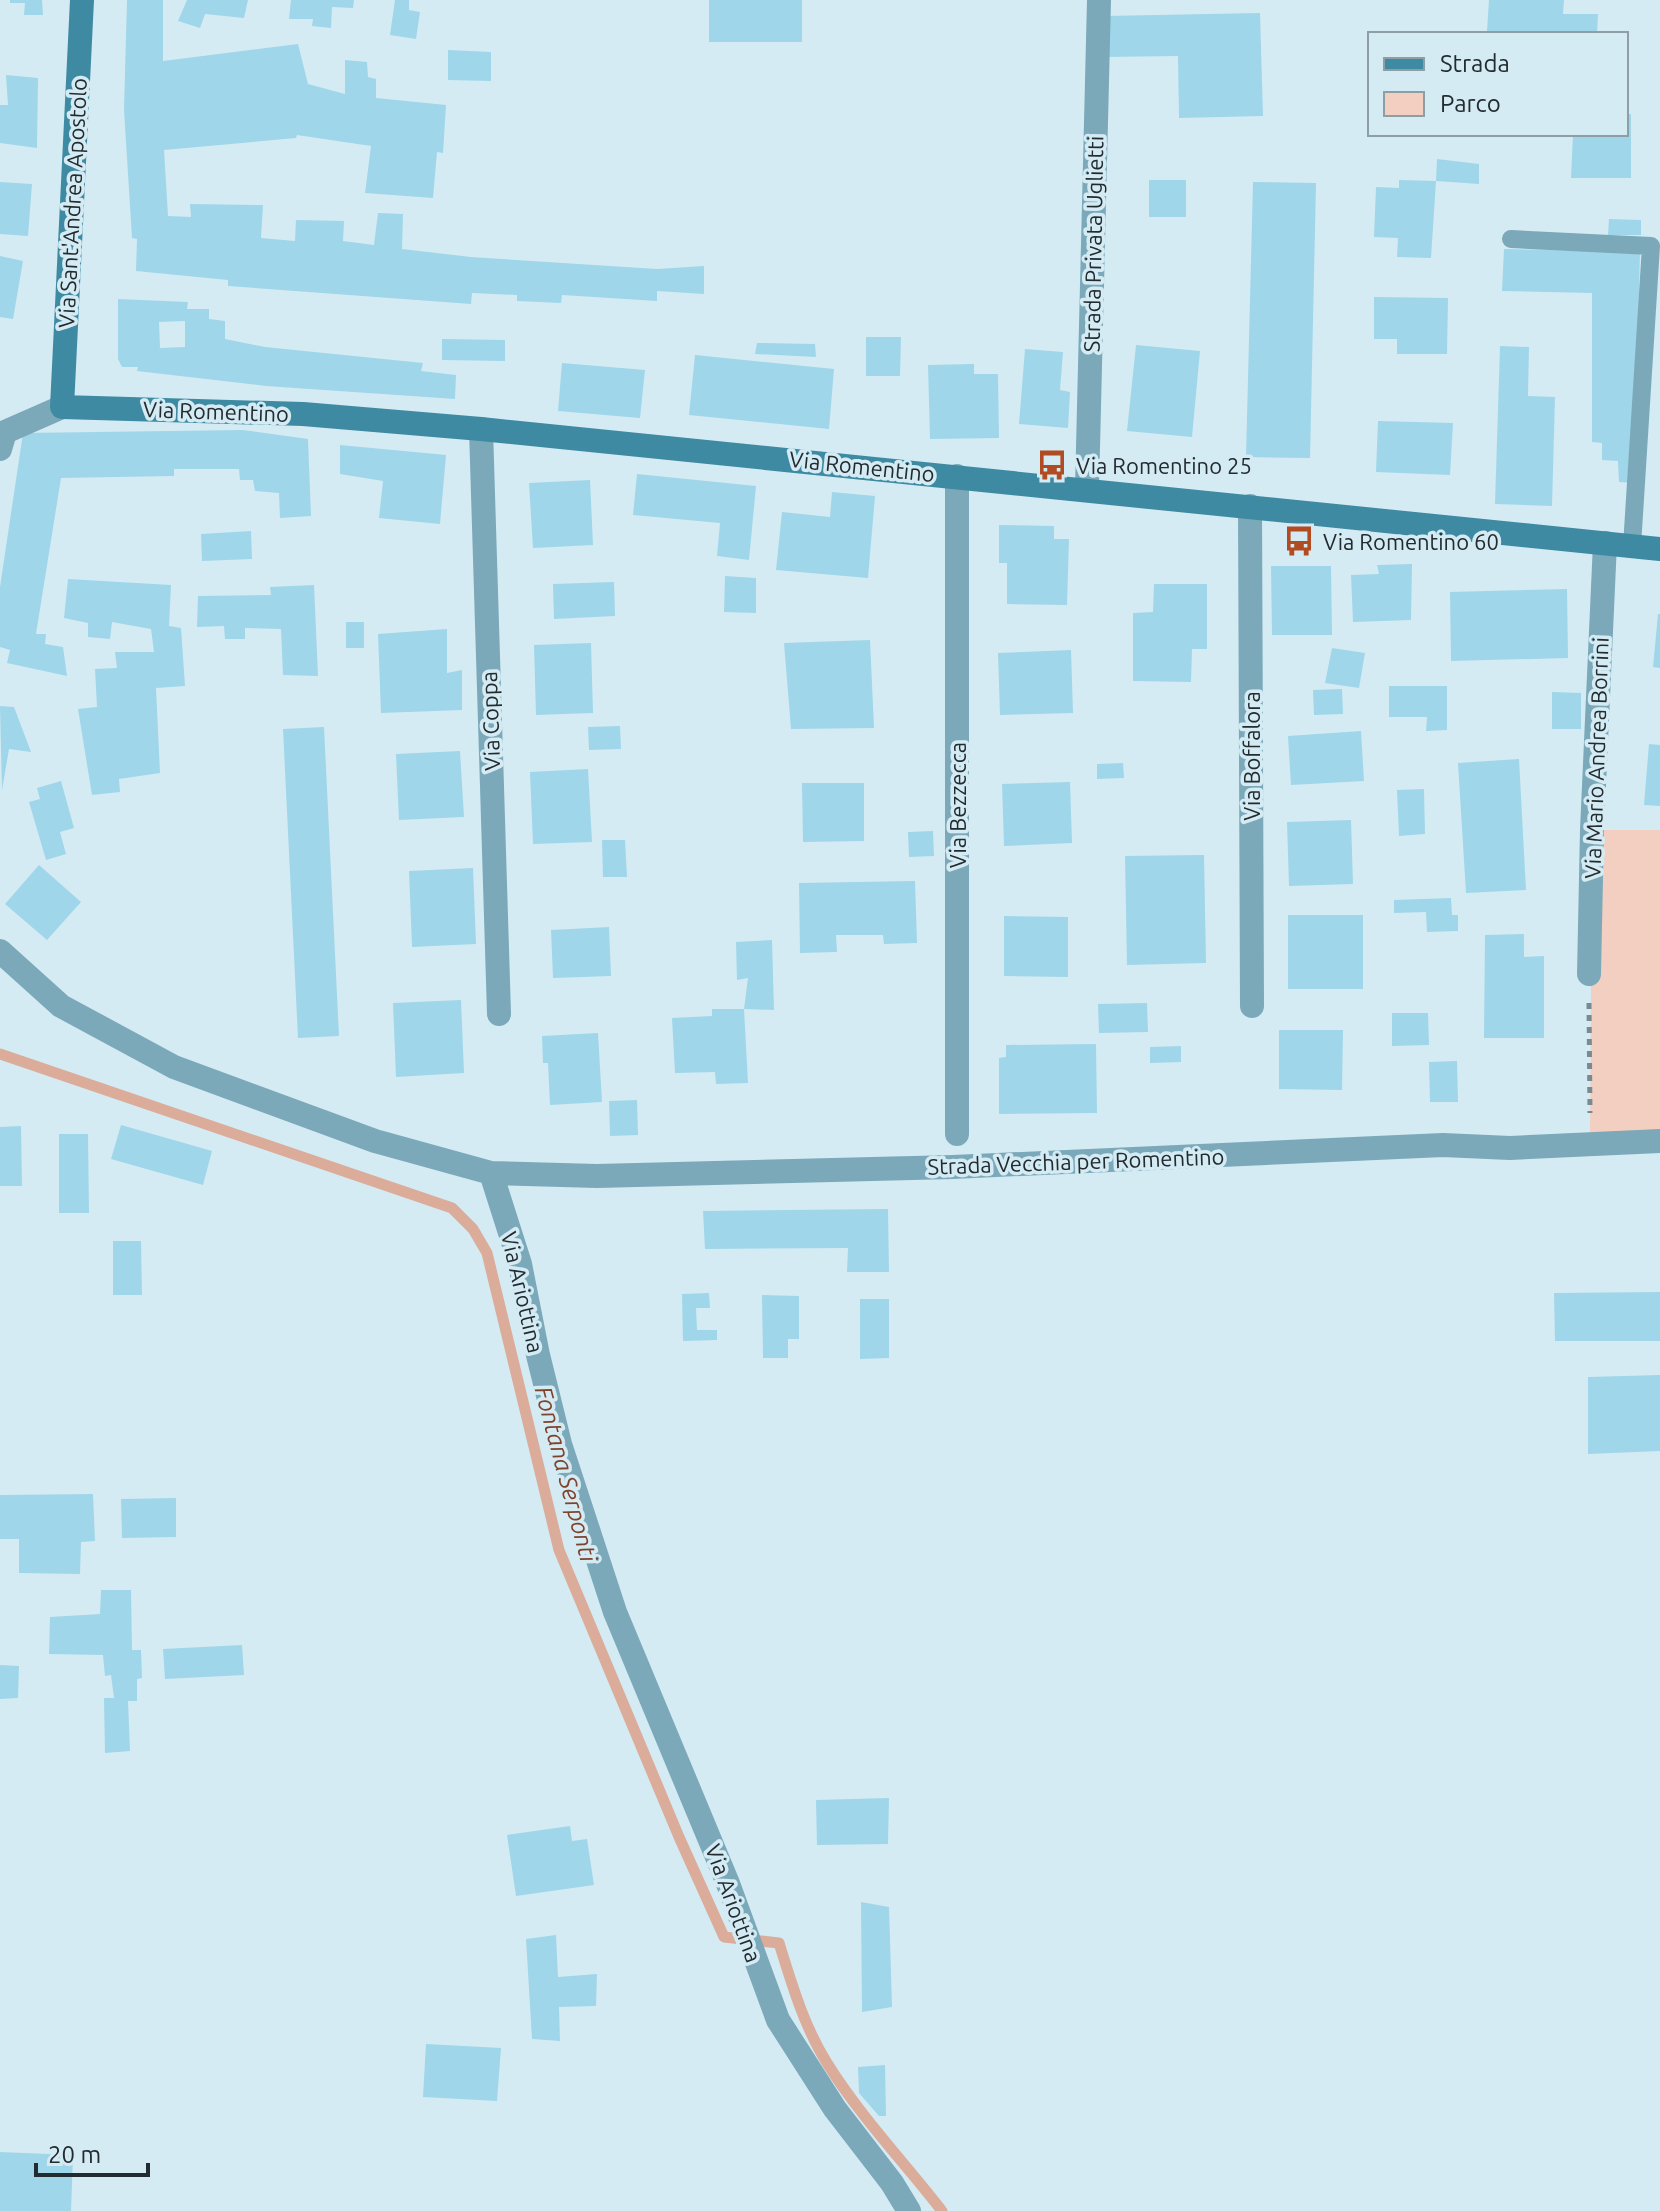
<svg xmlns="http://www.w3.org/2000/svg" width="1660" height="2211" viewBox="0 0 1660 2211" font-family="Ubuntu,sans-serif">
<rect width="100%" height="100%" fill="#d4ebf4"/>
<path fill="#f3cfc2" d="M1592,830H1660V1132L1590,1135Z"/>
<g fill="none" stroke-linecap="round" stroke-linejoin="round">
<path stroke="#dcac9a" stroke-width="11" d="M0,1054L452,1208L473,1229L487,1253L559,1550L679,1837L724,1937L779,1943C792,1985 804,2026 827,2063C860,2116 904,2162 942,2211"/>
</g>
<path fill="#a0d6e9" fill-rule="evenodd" d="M10,0H42L43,15H24L25,3H10Z
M127,0H163V61L298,44L308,84L345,94V60L367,62L368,77L376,79V98L446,105L443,153L437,152L433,198L365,193L371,146L297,135L296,138L164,150L168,216L191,217L190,204L263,205L261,238L295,241L296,220L344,221L343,241L374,245L378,213L403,214L402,249L471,257L657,269L704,266V294L657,291V301L562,295L561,303L517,301V295L472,293L471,304L228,286V280L136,271L137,239L132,238L124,110Z
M187,0H248L244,18L205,14L200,28L178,21Z
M291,0H354L353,8L332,7L331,28L312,26L313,19H289Z
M395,0H409V10L420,12L416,39L390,35Z
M709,0H802V42H709Z
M1489,0H1564L1563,14H1598L1597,34H1510V32L1487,31Z
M1260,13L1263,116L1179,118L1178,56L1105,57L1104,16Z
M448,50L491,52V81L448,80Z
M6,75L38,78L37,148L0,143V105H8Z
M1626,114H1631V178H1571L1573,134H1626Z
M1437,159L1479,164V184L1436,181Z
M1149,180H1186V217H1149Z
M1399,180L1436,181L1431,258L1397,257L1398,238L1374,237L1376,187L1399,188Z
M0,182L32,184L28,236L0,234Z
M1253,182L1316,183L1310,458L1246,457Z
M1609,219L1641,220V235H1608Z
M1504,249L1640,252L1634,483L1619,482L1618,461L1602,460V443L1592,442V293L1502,291Z
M0,256L23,261L13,319L0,317Z
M1374,297L1448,298L1447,354H1397V339H1374Z
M118,299L188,302L187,309H209V319L225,321V339L265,347L423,363L421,371L456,375L455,399L266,386L137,371L138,367H122L118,359ZM185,321V347L160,348L159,322Z
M866,337H901L900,376H866Z
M442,339L505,340V361L442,360Z
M757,343L815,344L816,357L755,354Z
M1136,345L1200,351L1192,437L1127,431Z
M1500,346L1529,347L1528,396L1555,397L1552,506L1495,504Z
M1025,349L1063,352L1060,390L1070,392L1068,428L1019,424Z
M695,355L834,369L829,429L689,415Z
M562,363L645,370L640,418L558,411Z
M974,364V374H998L999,438L930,439L928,365Z
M1378,421L1453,423L1450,475L1376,472Z
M243,430L308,439L311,516L280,518L279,493L255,491L253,480H240L239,469H174V476L61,478L36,634H46L45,644L63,647L67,676L7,663L10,650L0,647V587L23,433Z
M340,445L446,455L440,524L379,518L383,481L340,474Z
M637,474L756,486L749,560L717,556L720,523L633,515Z
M590,480L593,545L533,548L529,483Z
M832,492L875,496L868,578L776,570L782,512L830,517Z
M999,525L1054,526V539H1069L1067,605L1007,604V563H999Z
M251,531L252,559L202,561L201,534Z
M1412,564L1411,620L1353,622L1351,575L1379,574L1377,565Z
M1271,566H1331L1332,635H1272Z
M725,576L756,578V613L724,612Z
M68,579L171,585L169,626L181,628L185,686L156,688L160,773L119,779L120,792L92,795L78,709L97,707L95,669L117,668L115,652H154L151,629L112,622L110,639L88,637V623L64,618Z
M614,582L615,616L554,619L553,584Z
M1154,584H1207V649H1192L1191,682L1133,681V613L1153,612Z
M314,585L318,676L283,675L281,629L245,628V639H225L224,626L197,627L198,596L271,595L270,587Z
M1567,589L1568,658L1451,661L1450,592Z
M1658,614H1660V668L1653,667Z
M346,622H364V648H346Z
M447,629V673L462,670V710L381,713L378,634Z
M870,640L874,728L791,729L784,643Z
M591,643L593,713L536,715L534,645Z
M1332,648L1365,653L1359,688L1325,683Z
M1071,650L1073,713L1000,715L998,653Z
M1389,686H1447V730L1426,731L1427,717H1389Z
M1342,689L1343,714L1314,715L1313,690Z
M1552,692L1581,693V729H1552Z
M0,706L14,707L31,752L9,749L2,790Z
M620,726L621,749L589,750L588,727Z
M324,727L339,1036L298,1038L283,729Z
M1361,731L1364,781L1291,785L1288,736Z
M1649,744L1660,745V806L1644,805Z
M460,751L464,817L399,820L396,754Z
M1519,759L1526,890L1466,893L1458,763Z
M1123,763L1124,778L1097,779V764Z
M588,769L592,842L533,844L530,772Z
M61,781L74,828L60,832L66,854L46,860L29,802L40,799L37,788Z
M1070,782L1072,843L1004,846L1002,784Z
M802,783H864V841L803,842Z
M1424,789L1425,834L1399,836L1397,790Z
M1351,820L1353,884L1289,886L1287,822Z
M933,831L934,856L909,857L908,832Z
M602,840H625L627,877H603Z
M1204,855L1206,963L1127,965L1125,856Z
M39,865L81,902L47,940L5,904Z
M473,868L476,944L412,947L409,871Z
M915,881L917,943L884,944L883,935H836L837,952L800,953L799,883Z
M1451,898L1452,915H1458V931L1427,932L1426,912L1394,913V900Z
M1288,915H1363V989H1288Z
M1004,916L1068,917V977L1004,976Z
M609,927L611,976L553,978L551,930Z
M1524,934V957L1544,956V1038H1484L1485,935Z
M772,940L774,1010L744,1009L748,978L737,980L736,942Z
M461,1000L464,1073L396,1077L393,1003Z
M1147,1003L1148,1032L1099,1033L1098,1004Z
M712,1009H744L748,1083L716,1084L715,1072L675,1073L672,1018L712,1016Z
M1392,1013H1428L1429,1045L1392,1046Z
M1279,1030H1343L1342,1090L1279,1089Z
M598,1033L602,1102L550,1105L548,1063H543L542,1036Z
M1096,1044L1097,1113L999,1114V1058L1006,1057V1045Z
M1181,1046V1062L1150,1063V1047Z
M1457,1061L1458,1102H1430L1429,1062Z
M637,1100L638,1135L610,1136L609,1101Z
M121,1125L212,1151L203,1185L111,1159Z
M21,1126L22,1186H0V1127Z
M59,1134H88L89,1213H59Z
M888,1209L889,1272H847L848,1248L705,1249L703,1211Z
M113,1241H141L142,1295H113Z
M1660,1292V1341H1555L1554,1293Z
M709,1293L710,1308H696L697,1330H717V1340L683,1341L682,1294Z
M762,1295L799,1296V1339H788V1358H763Z
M860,1299H889V1358L860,1359Z
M1660,1375V1451L1588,1454V1377Z
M93,1494L95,1541L81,1542L80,1574L19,1573V1539H0V1495Z
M176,1498V1537L122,1538L121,1499Z
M101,1590H131L132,1650H141L142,1678L137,1679V1701H128L130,1751L105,1753L104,1698H114L111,1675L105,1676L103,1655L49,1654L50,1617L100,1614Z
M242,1645L244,1675L165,1679L163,1649Z
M0,1665L19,1666L18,1698L0,1699Z
M889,1798L888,1844L817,1845L816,1800Z
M570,1826L572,1841L587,1839L594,1885L516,1896L507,1835Z
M861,1902L889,1907L892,2007L862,2012Z
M556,1935L558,1977L597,1974L596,2006L559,2007L560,2041L532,2039L526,1939Z
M426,2044L501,2048L497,2101L423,2097Z
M885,2065L886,2116H879L859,2093L858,2067Z
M0,2152L73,2155L71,2211H0Z"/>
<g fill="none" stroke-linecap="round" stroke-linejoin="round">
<path stroke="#7a8a91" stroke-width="5" stroke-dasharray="6 6" stroke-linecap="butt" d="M1589,1003L1590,1113"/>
<path stroke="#7ba9b9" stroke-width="18" d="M1511,239L1651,246L1632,546"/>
<path stroke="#7ba9b9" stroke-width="24" d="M481,429L499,1014
M0,449L5,432L62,407
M957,476V1134
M1087,488L1099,0
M1250,506L1252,1006
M0,951L61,1006L174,1067L375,1141L491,1173L597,1176L953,1167L1443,1145L1510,1148L1660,1141
M1589,974L1592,830L1605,543
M491,1173L520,1264L538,1355L560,1444L615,1612L727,1881L778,2020L835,2109L892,2183L909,2211"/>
<path stroke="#3e8aa2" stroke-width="24" d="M82,0L62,407L303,414L481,429L1660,549"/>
</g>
<defs>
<g id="bus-bare" transform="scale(2.4)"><path d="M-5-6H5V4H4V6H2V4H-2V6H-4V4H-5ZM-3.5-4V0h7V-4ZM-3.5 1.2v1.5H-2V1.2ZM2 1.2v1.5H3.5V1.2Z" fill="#b14b21" stroke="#d4ebf4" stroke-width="2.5" paint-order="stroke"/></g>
</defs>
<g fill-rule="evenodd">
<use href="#bus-bare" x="1052" y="465"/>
<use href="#bus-bare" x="1299" y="541"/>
</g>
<g text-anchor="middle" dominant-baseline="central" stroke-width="7" stroke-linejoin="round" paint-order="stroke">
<g font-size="22" fill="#222b2f" stroke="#d4ebf4">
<text transform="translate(72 203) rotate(-87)">Via Sant'Andrea Apostolo</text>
<text transform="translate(1093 244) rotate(-89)">Strada Privata Uglietti</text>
<text transform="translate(216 411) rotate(2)">Via Romentino</text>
<text transform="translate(862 466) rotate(6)">Via Romentino</text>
<text transform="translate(490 721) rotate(-92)">Via Coppa</text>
<text transform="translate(1251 756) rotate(-90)">Via Boffalora</text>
<text transform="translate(1596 758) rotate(-88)">Via Mario Andrea Borrini</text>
<text transform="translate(957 805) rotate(-90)">Via Bezzecca</text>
<text transform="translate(1076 1161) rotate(-2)">Strada Vecchia per Romentino</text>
<text transform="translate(523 1292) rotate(77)">Via Ariottina</text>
<text transform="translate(734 1903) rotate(70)">Via Ariottina</text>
</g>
<g font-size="22" fill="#222b2f" stroke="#d4ebf4" text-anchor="start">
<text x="1076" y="465">Via Romentino 25</text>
<text x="1323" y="541">Via Romentino 60</text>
</g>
<g font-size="24" font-style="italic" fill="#7f422b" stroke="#d4ebf4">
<text transform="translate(566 1474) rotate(75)">Fontana Serponti</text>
</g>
</g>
<rect x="1368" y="32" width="260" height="104" fill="#d4ebf4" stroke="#8d9ea5" stroke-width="2"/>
<rect x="1384" y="58" width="40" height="12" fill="#3e8aa2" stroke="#8d9ea5" stroke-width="2"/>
<text x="1440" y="72" font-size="24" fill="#222b2f">Strada</text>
<rect x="1384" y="92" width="40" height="24" fill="#f3cfc2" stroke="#8d9ea5" stroke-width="2"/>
<text x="1440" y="112" font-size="24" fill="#222b2f">Parco</text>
<path d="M36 2163v12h112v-12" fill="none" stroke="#222b2f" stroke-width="4"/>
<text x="48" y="2163" font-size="24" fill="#222b2f" stroke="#d4ebf4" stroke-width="6" paint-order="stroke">20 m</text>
</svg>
